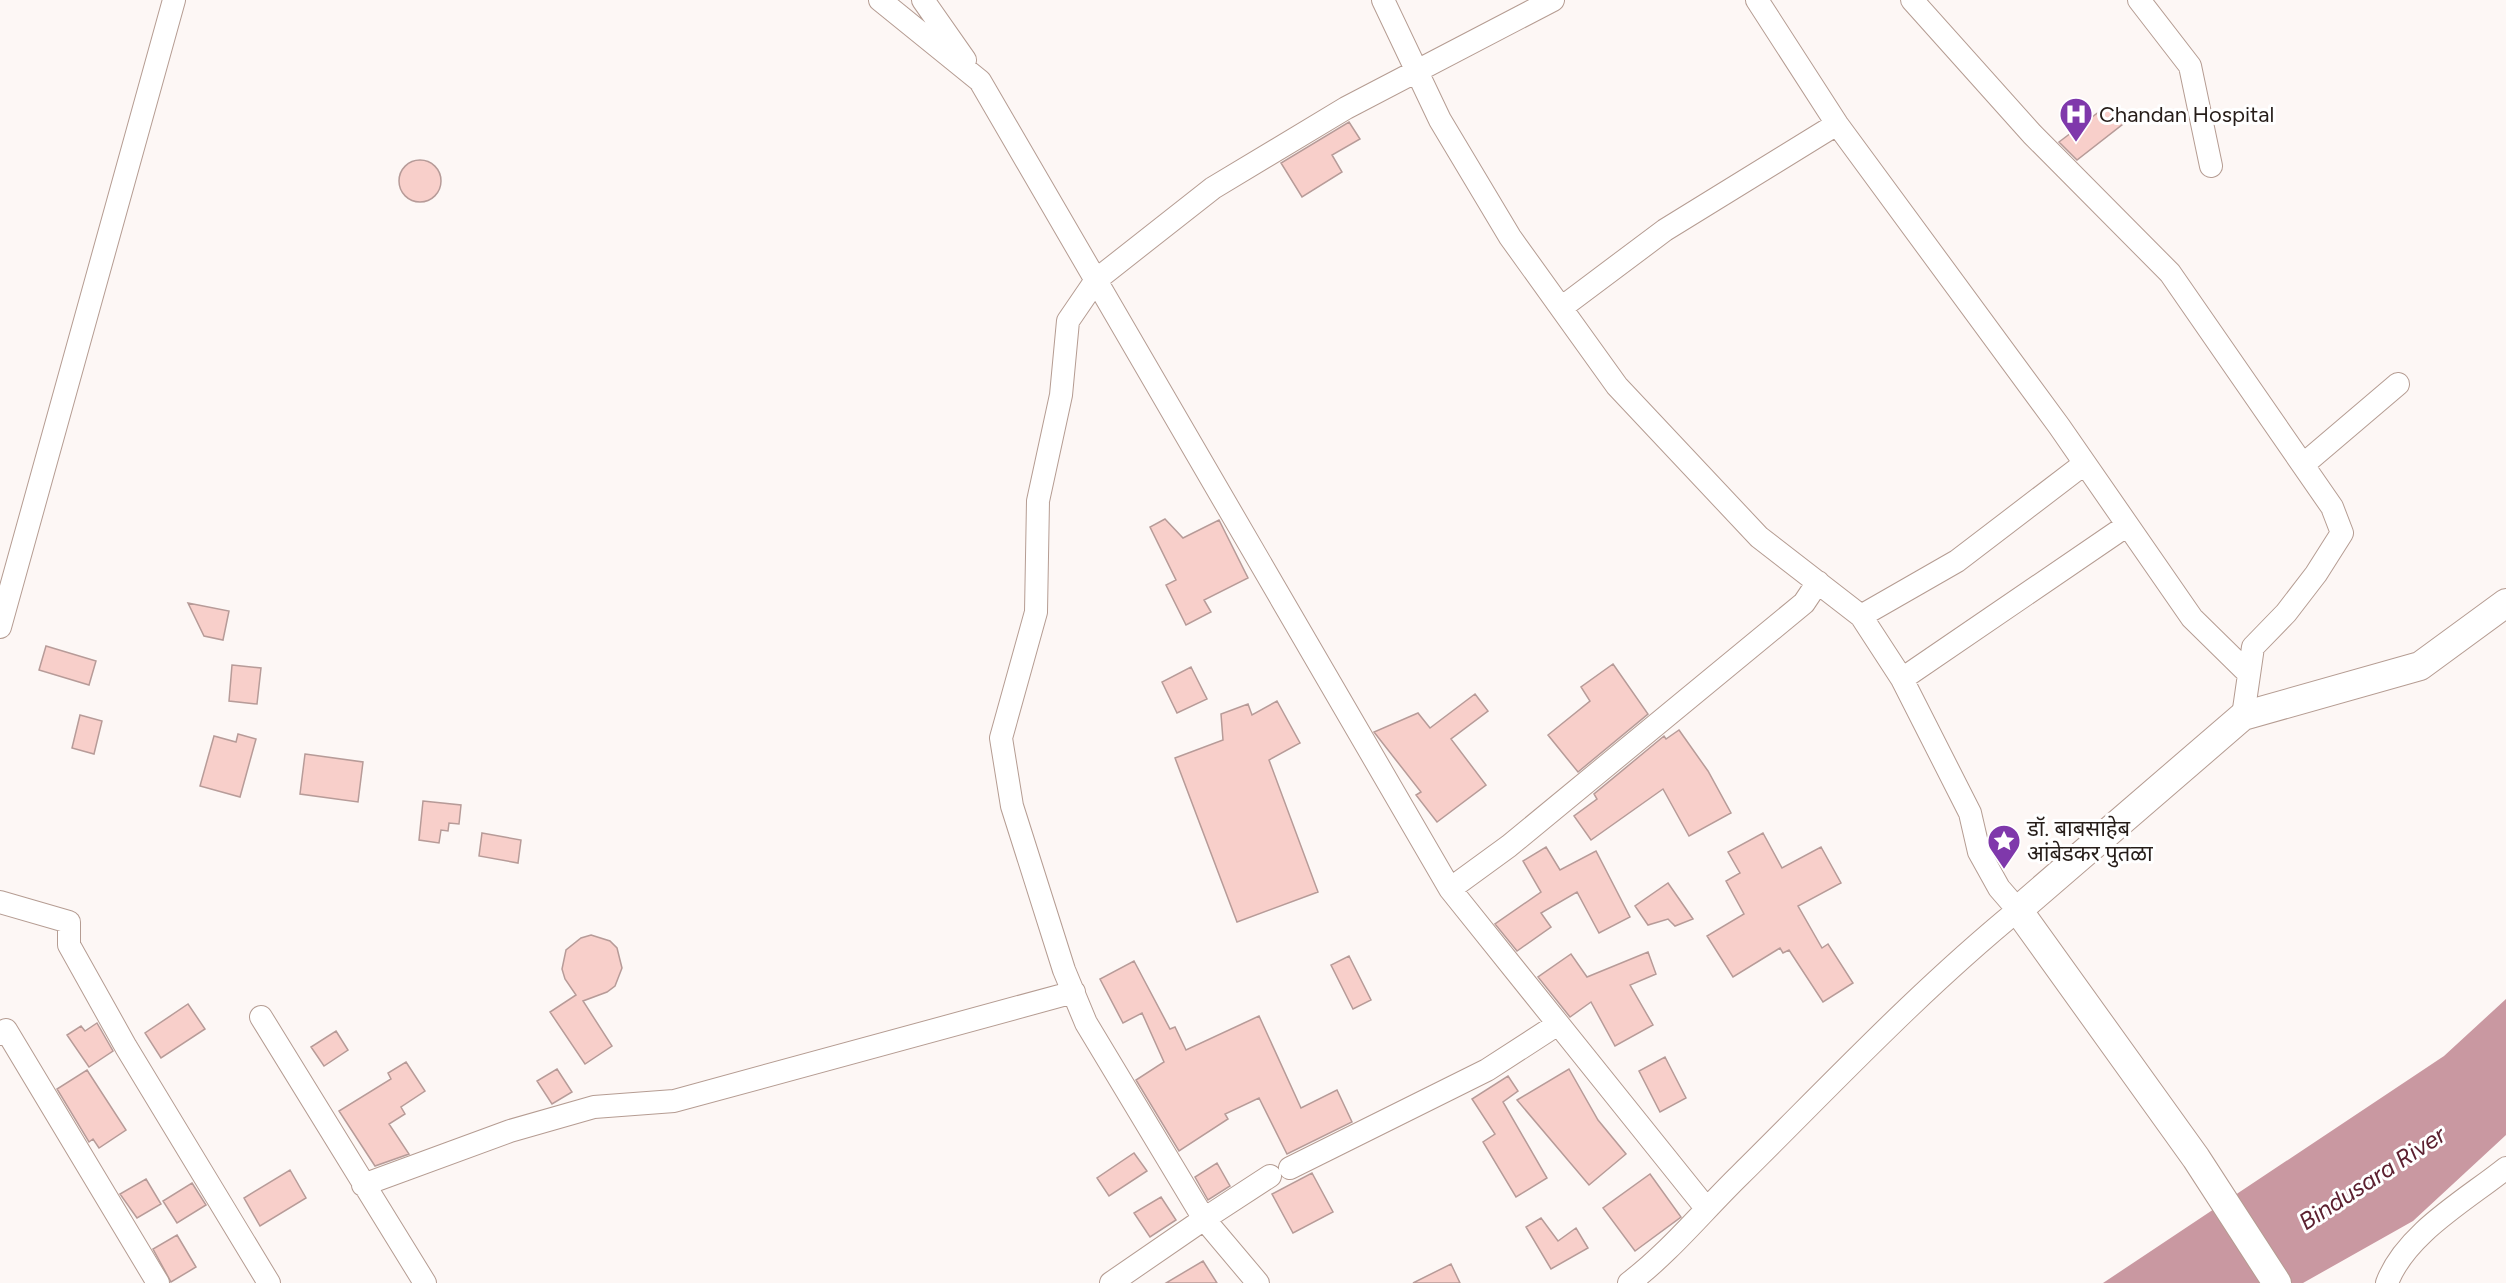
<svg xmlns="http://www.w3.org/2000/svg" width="2506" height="1283" viewBox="0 0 2506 1283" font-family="Figtree,'Noto Sans Devanagari',sans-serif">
<rect width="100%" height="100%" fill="#fdf7f5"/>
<path fill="#c998a1" d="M2506,999V1135L2413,1221L2303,1283H2103L2444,1056Z"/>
<path fill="#f8cfca" stroke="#b79b98" stroke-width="1.5" d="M2108,105L2123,124L2077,160L2059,142Z
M1349,122L1360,139L1332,155L1342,172L1302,197L1281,163Z
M399 181a21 21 0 1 1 42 0a21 21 0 1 1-42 0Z
M1165,519L1183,538L1219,520L1248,578L1204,600L1211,612L1186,625L1166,585L1176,580L1150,527Z
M188,603L229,611L223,640L204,636Z
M46,646L96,661L89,685L39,670Z
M1613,664L1648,714L1578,772L1548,735L1590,701L1581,687Z
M232,665L261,668L257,704L229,701Z
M1191,667L1207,699L1177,713L1162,682Z
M1475,694L1488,711L1451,739L1486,785L1437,822L1416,795L1421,792L1374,732L1418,713L1430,728Z
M1277,701L1300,743L1269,760L1318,892L1237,922L1175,758L1223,740L1221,714L1248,704L1252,715Z
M80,715L102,721L94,754L72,748Z
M1679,730L1708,771L1731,813L1689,836L1663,789L1591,840L1574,816L1597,799L1594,794L1664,736L1666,739Z
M238,734L256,739L240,797L200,786L214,736L236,742Z
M305,754L363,762L358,802L300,794Z
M423,801L461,805L459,824L449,823L448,831L441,830L439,843L419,840Z
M482,833L521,840L518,863L479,856Z
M1763,833L1782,868L1821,847L1841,883L1798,906L1822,948L1828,944L1853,983L1823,1002L1789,950L1783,953L1780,948L1733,977L1707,936L1744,914L1726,881L1740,873L1728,852Z
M1546,847L1560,870L1596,851L1630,917L1599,933L1577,892L1541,913L1551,927L1517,951L1495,924L1541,892L1523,861Z
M1668,883L1693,919L1675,926L1668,919L1648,925L1635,906Z
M591,935L610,941L617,948L622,968L615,986L607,992L583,1001L612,1046L585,1064L550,1012L576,995L565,979L562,969L566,950L581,938Z
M1648,952L1656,974L1630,985L1653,1025L1615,1046L1591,1002L1570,1017L1538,977L1571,954L1587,977Z
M1349,956L1371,1000L1353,1009L1331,965Z
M1134,961L1170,1029L1175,1027L1186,1050L1259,1016L1301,1108L1337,1090L1352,1122L1287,1154L1259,1098L1225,1114L1228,1119L1179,1151L1136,1080L1164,1062L1142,1013L1123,1023L1100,979Z
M188,1004L205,1029L161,1058L145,1033Z
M97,1023L113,1051L89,1067L67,1035L81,1026L85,1031Z
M336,1031L348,1050L324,1066L311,1047Z
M1665,1057L1686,1098L1660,1112L1639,1071Z
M406,1062L425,1091L401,1107L405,1114L389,1124L409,1154L375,1166L339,1111L391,1079L388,1073Z
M557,1069L572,1092L552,1104L537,1081Z
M1569,1069L1598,1120L1626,1154L1589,1185L1517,1100Z
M87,1070L126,1130L99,1148L93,1139L89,1142L57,1089Z
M1508,1076L1518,1091L1503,1102L1547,1178L1516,1197L1483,1142L1495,1134L1472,1099Z
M1134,1153L1147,1171L1109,1196L1097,1178Z
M1217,1163L1230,1186L1208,1200L1195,1177Z
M290,1170L306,1198L260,1226L244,1198Z
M1312,1173L1333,1212L1293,1233L1272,1194Z
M1650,1174L1681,1217L1635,1251L1603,1208Z
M146,1179L161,1204L137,1218L120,1194Z
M192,1183L206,1205L177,1223L163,1201Z
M1161,1197L1176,1220L1150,1237L1134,1213Z
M1541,1218L1558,1241L1576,1228L1588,1248L1551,1269L1526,1227Z
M177,1235L196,1267L171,1282L153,1249Z
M1203,1261L1217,1283H1166Z
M1451,1264L1460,1283H1413Z"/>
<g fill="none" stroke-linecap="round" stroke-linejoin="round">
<g stroke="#b59c92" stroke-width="24">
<path id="minor" d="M880,0L980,81L1450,889L1706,1208
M923,0L965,60
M1383,0L1440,120L1510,237L1617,386L1759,537L1861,616L1902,679L1970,813L1979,852L1999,888L2018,910C1919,991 1831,1085 1740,1175C1703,1211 1670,1252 1629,1283
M1757,0L1837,124L2059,426L2192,618L2249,674
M1912,0L2032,134L2170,273L2332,507L2342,533L2316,574L2286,613L2253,647L2243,716
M2139,0L2190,66L2211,166
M1561,308L1665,230L1837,124
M2304,464L2398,384
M1861,616L1957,561L2084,464
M0,627L174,0
M1902,679L2126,526
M1450,889L1509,846L1804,603L1818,582
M0,902L69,922V945L126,1047L269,1283
M261,1017L425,1283
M0,1034L6,1030L158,1283
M1290,1168L1487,1070L1558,1024
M1270,1176L1204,1219L1086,1023L1064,970L1012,806L1001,738L1036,612L1038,501L1061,395L1068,321L1096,280L1213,188L1346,108L1553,0
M363,1185L510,1131L594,1107L674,1101L1074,992
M1111,1283L1204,1219L1258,1283
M2387,1283C2405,1234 2466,1200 2506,1168"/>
</g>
<g stroke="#b59c92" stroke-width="30">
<path id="major" d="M2277,1283L2196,1158L2018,910L2243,716L2420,666L2506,603"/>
</g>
<use href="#minor" stroke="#fff" stroke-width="22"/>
<use href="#major" stroke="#fff" stroke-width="28"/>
</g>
<defs>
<g id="hospital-pin" transform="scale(1.725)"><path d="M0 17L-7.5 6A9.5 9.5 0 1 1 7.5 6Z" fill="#7f38ab" stroke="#fff"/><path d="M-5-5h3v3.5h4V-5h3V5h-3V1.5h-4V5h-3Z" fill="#fff"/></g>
<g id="sight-pin" transform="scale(1.725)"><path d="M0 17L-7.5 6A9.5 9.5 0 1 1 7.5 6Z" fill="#7f38ab" stroke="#fff"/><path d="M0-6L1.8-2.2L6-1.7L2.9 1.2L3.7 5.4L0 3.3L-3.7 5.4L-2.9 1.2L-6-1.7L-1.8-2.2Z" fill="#fff"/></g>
</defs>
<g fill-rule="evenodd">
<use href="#hospital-pin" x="2076" y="114"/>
<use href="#sight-pin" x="2004" y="841"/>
</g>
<g text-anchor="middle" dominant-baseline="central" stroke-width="6" stroke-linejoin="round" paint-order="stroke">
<g font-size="22" fill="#261d19" stroke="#fff" text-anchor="start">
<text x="2099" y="114">Chandan Hospital</text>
<text x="2027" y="828">डॉ. बाबसाहेब<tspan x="2027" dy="25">आंबेडकर पुतळा</tspan></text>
</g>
<g font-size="24" font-style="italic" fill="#5c2030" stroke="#fff">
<text transform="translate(2372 1178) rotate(-33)">Bindusara River</text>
</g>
</g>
</svg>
